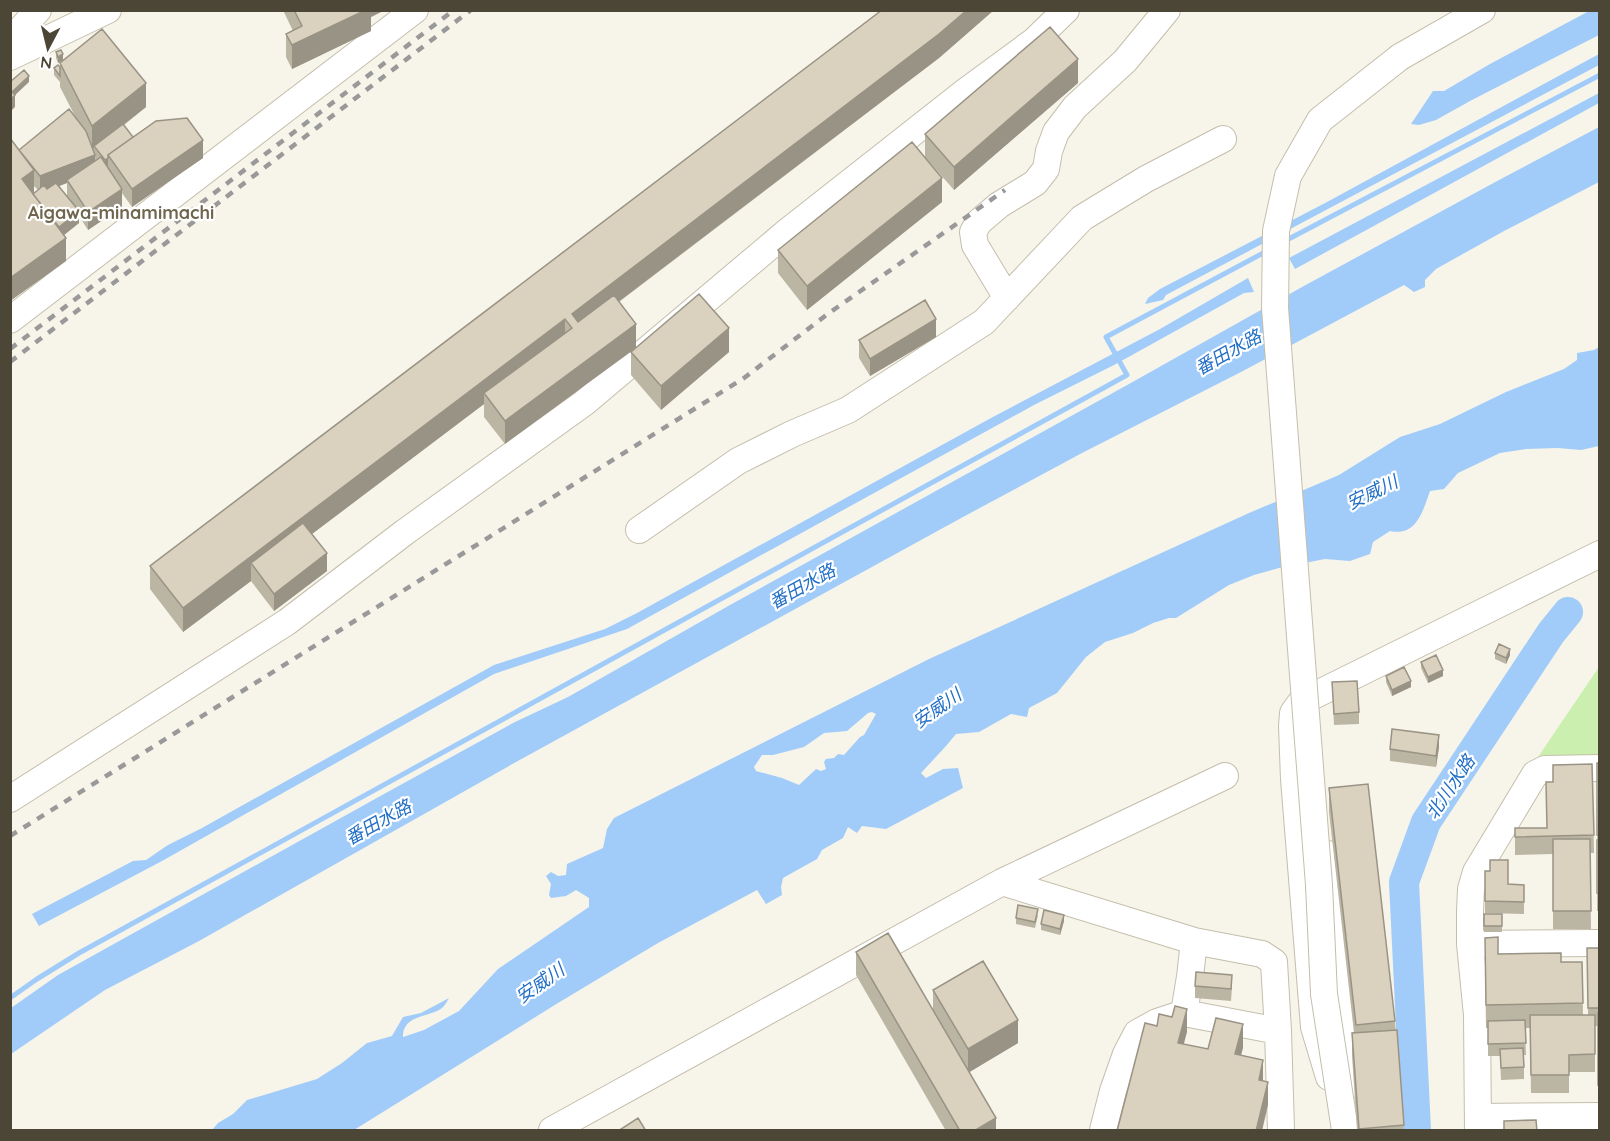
<svg xmlns="http://www.w3.org/2000/svg" width="1610" height="1141" viewBox="0 0 1610 1141" font-family="Quicksand,'Noto Sans JP',sans-serif">
<rect width="100%" height="100%" fill="#f7f4ea"/>
<path fill="#cbefaf" d="M1599,667V758L1542,759L1538,757Z"/>
<path fill="#a1ccf9" fill-rule="evenodd" d="M1591,10L1599,11V35L1470,101L1436,120L1419,125L1411,124L1433,91H1444L1490,64Z
M1599,54V65L1166,295L1163,300L1145,304L1148,298L1160,289L1327,202Z
M1599,93V103L1295,269L1289,258Z
M1599,127V182L1504,231L1436,269L1425,280V287L1414,292L1404,285L1241,372L1082,453L963,517L516,762L199,941L105,990L11,1054V1008L58,975L384,794L515,722L568,697L730,605L1129,384L1302,287L1499,180Z
M1248,278L1254,292L1244,293L1114,365L1034,405L627,629L494,674L162,861L39,926L32,914L133,861L146,860L168,845L202,828L494,665L605,629L637,613L991,418L1160,329Z
M1599,347V446L1581,450L1558,448L1526,449L1500,453L1458,473L1444,489L1430,491C1423,510 1417,537 1390,531L1373,542L1370,554L1350,561L1325,559L1279,568L1254,575L1229,585L1176,618H1169L1153,623L1133,633L1105,642L1086,657L1057,693L1029,708L1027,717L1011,714L979,732L956,734L946,746L921,773L926,778L943,769L958,768L963,788L886,829L862,826L857,833L848,827L843,838L822,850L817,859L783,878L781,887L782,895L766,904L757,890L658,943L558,1003L354,1130H212L218,1123L233,1114L247,1100L317,1079L342,1063L367,1043L392,1036L403,1017L421,1013L449,998C447,1001 446,1004 443,1007C432,1018 403,1013 403,1037L424,1030L459,1011L498,969L589,907V898L576,890L566,896L551,898L549,895L551,884L546,876L551,872L558,876L566,875L567,864L603,848L607,829L614,818L929,659L1249,513L1339,475L1400,437L1440,424L1506,392L1564,369L1577,360V353L1594,350ZM872,712L876,714L864,735L860,737L844,755L838,754L834,758L826,759L824,762L826,769L821,771L816,769L799,785L782,778L756,771L754,767L762,755H773L804,747L824,733L847,731L868,713Z"/>
<g fill="none" stroke-linecap="round" stroke-linejoin="round">
<path stroke="#a1ccf9" stroke-width="5" d="M1283,242L1600,75
M10,998L37,979L79,953L1127,375L1106,337L1267,251"/>
<path stroke="#a1ccf9" stroke-width="30" d="M1416,1130L1404,882L1426,822L1551,633L1568,612"/>
<g stroke="#c4beab" stroke-width="28">
<path id="minor" d="M29,48L20,30L38,10
M10,57L108,10
M1400,57L1482,10
M1007,298L975,245L973,232L979,222L999,205L1035,183L1046,169L1049,151L1056,132L1075,107L1125,61L1167,10
M10,320L415,10
M639,530L738,461L792,434L848,410L984,322L1082,218L1146,179L1223,139
M10,799L287,622L405,532L584,403L788,231L966,91L1034,41L1066,10
M1328,854L1346,1031V1087
M1002,882L1194,941
M1470,944L1600,943
M1184,1013L1278,1031
M1329,1077L1314,1027L1294,779L1292,726L1293,713L1301,702L1600,554
M1478,1117L1600,1116
M552,1130L1002,882L1225,776
M1103,1130L1113,1091L1126,1054L1137,1033L1157,1022L1184,1013L1190,977L1194,941L1262,954L1274,962L1278,1031L1281,1130
M1478,1130L1477,1015L1470,944V911L1471,889L1476,872L1535,774L1545,769L1600,768"/>
</g>
<use href="#minor" stroke="#fff" stroke-width="26"/>
<path stroke="#999" stroke-width="4.5" stroke-dasharray="8 8" stroke-linecap="butt" d="M10,349L454,10
M10,362L471,10
M10,836L744,378L829,313L1005,190"/>
<g stroke="#c4beab" stroke-width="28" stroke-linecap="butt">
<path id="minor-bridge" d="M1345,1130L1324,994L1319,885L1275,308L1276,231L1288,176L1320,120L1400,57"/>
</g>
<use href="#minor-bridge" stroke="#fff" stroke-width="26"/>
</g>
<path fill="#bbb5a3" fill-rule="evenodd" d="M283,10H385L371,17V31L292,69L286,57V34L293,31Z
M882,10H994L939,58L619,302L505,444L484,417V404L312,534L327,571L274,611L251,581L183,632L150,589V566Z
M56,52L63,60L58,63L56,58Z
M60,63L146,107L124,125L133,137L203,158L132,207L122,193V207L88,230L79,216V223L64,235L66,261L10,301V138L19,150L76,118L60,87V82L54,75V68L60,67ZM67,183V196L59,186ZM34,186L38,190L34,193Z
M1078,83L954,190L926,158L942,202L807,310L778,273V250L925,158V134Z
M936,337L870,376L859,358V340Z
M631,352H729L661,410L631,375Z
M1495,653L1510,655L1506,664L1495,659Z
M1421,662L1443,676L1428,683L1421,668Z
M1386,676L1411,687L1392,696L1386,682Z
M1332,682L1359,712V724L1334,725Z
M1439,747L1436,767L1390,761V749Z
M1597,763H1599V911H1597Z
M1592,764L1594,853H1590L1591,929H1553V854L1515,855V828H1547L1553,782Z
M1329,788L1395,1021L1404,1131H1357L1352,1056V1033H1354L1329,812Z
M1485,871L1508,884L1524,885V914L1485,913Z
M1484,914H1502V932H1484Z
M1038,915L1035,928L1016,924V918Z
M1064,921L1060,935L1041,930V924Z
M1587,948H1599V1103H1598V1026H1595V1072H1569V1093H1531L1530,1028H1525L1526,1055H1524V1079L1501,1080L1500,1056H1488V1028H1486L1485,961L1498,954L1561,962H1582L1583,1015H1588Z
M856,952L933,1010V990L1018,1043L969,1072L996,1131H946L856,975Z
M1195,986L1232,987L1231,1001L1195,998Z"/>
<path fill="#999385" d="M366,10H385L371,17V31L292,69V45Z
M967,10H994L939,58L572,337V314Z
M63,54V60L58,63V57Z
M1078,59V83L954,190V167Z
M29,76V82L12,98V92Z
M146,83V107L95,147L94,146V148L92,149V126Z
M15,95V107L10,112V100Z
M203,140V158L132,207V189Z
M95,155V173L67,180V183L40,193V176Z
M108,158V170L105,172V160Z
M34,170V193L22,202V179Z
M942,178V202L807,310V286Z
M122,189V207L88,230V212Z
M79,211V223L59,239V227Z
M66,238V261L10,301V278Z
M565,319V342L484,393V404L259,574L251,563V581L183,632V608Z
M936,319V337L870,376V359Z
M636,324V348L505,444V421Z
M729,328V352L661,410V386Z
M327,553V571L274,611V594Z
M1510,649V655L1506,664V658Z
M1443,670V676L1428,683V677Z
M1411,681V687L1392,696V690Z
M1439,735V747L1436,767V756Z
M1064,915V921L1060,935V929Z
M1187,1009V1032L1178,1066V1043Z
M1018,1020V1043L968,1073V1049Z
M1243,1024V1048L1235,1078V1054Z
M1263,1060V1083L1259,1080Z
M1268,1082V1105L1262,1131H1256Z
M996,1118V1131H974Z"/>
<path fill="#dad2be" stroke="#999385" stroke-width="1.5" d="M294,10H366L292,45L286,34L302,26Z
M882,10H967L939,34L572,314L578,322L614,295L636,324L505,421L484,393L572,328L565,319L183,608L150,566Z
M1050,27L1078,59L954,167L925,134Z
M102,29L146,83L92,126L60,63Z
M61,50L63,54L58,57L56,52Z
M58,65L60,67V76L54,68Z
M24,70L29,76L12,92L10,90V82Z
M10,90L15,95L10,100Z
M69,109L86,131L95,155L40,176L19,150Z
M187,118L203,140L132,189L108,155L156,121Z
M123,124L133,137L108,155V158L105,160L94,146Z
M10,138L34,170L22,179L66,238L10,278Z
M912,142L942,178L807,286L778,250Z
M101,157L122,189L88,212L67,180Z
M56,183L79,211L59,227L33,194L44,185L47,189Z
M699,294L729,328L661,386L631,352Z
M925,300L936,319L870,359L859,340Z
M303,523L327,553L274,594L251,563Z
M1499,644L1510,649L1506,658L1495,653Z
M1436,655L1443,670L1428,677L1421,662Z
M1404,667L1411,681L1392,690L1386,676Z
M1357,681L1359,712L1334,714L1332,682Z
M1392,729L1439,735L1436,756L1390,749Z
M1597,763H1599V835H1597Z
M1592,764L1594,835L1515,837V828H1547L1546,782H1553V765Z
M1368,784L1395,1021L1356,1025L1329,788Z
M1553,839H1590L1591,911H1553Z
M1597,840H1599V893H1597Z
M1490,860H1508V884L1524,885V902L1485,901V871H1490Z
M1018,905L1038,909L1035,922L1016,918Z
M1044,910L1064,915L1060,929L1041,924Z
M1484,914H1502V926H1484Z
M888,933L996,1118L974,1131H960L856,952Z
M1498,937V954L1561,953V962H1582L1583,1003L1486,1005L1485,938Z
M1587,948H1599V1008H1588Z
M983,961L1018,1020L968,1049L933,990Z
M1196,972L1232,975L1231,989L1195,986Z
M1175,1006L1187,1009L1178,1043L1208,1049L1216,1018L1243,1024L1235,1054L1263,1060L1259,1080L1268,1082L1256,1131H1117L1145,1023L1157,1026L1159,1014L1172,1017Z
M1599,1012V1085H1598V1013Z
M1530,1015H1595V1054L1569,1055V1075H1531Z
M1525,1020L1526,1043L1488,1044V1021Z
M1397,1030L1404,1125L1359,1129L1352,1033Z
M1523,1048L1524,1067L1501,1068L1500,1049Z
M638,1118L646,1131H618Z
M1536,1120L1537,1131H1504V1121Z"/>
<g text-anchor="middle" dominant-baseline="central" stroke-width="4.5" stroke-linejoin="round" paint-order="stroke">
<g font-size="18" font-weight="bold" fill="#70664d" stroke="#fff">
<text x="121" y="212">Aigawa-minamimachi</text>
</g>
<g font-size="18" font-style="italic" fill="#226fc6" stroke="#fff">
<text transform="translate(1228 352) rotate(-29)">番田水路</text>
<text transform="translate(1372 492) rotate(-26)">安威川</text>
<text transform="translate(802 586) rotate(-29)">番田水路</text>
<text transform="translate(937 708) rotate(-35)">安威川</text>
<text transform="translate(1450 787) rotate(-56)">北川水路</text>
<text transform="translate(378 822) rotate(-29)">番田水路</text>
<text transform="translate(540 983) rotate(-35)">安威川</text>
</g>
</g>
<rect width="1610" height="1141" fill="none" stroke="#4c4637" stroke-width="24"/>
<g transform="translate(48 48) rotate(187)" stroke="#ffffff" stroke-width="4.5" paint-order="stroke">
<path d="M0-4.5L10 22L0 15L-10 22Z" fill="#4c4637"/>
<text y="-9" font-size="16" font-weight="bold" text-anchor="middle" fill="#4c4637">N</text>
</g>
</svg>
